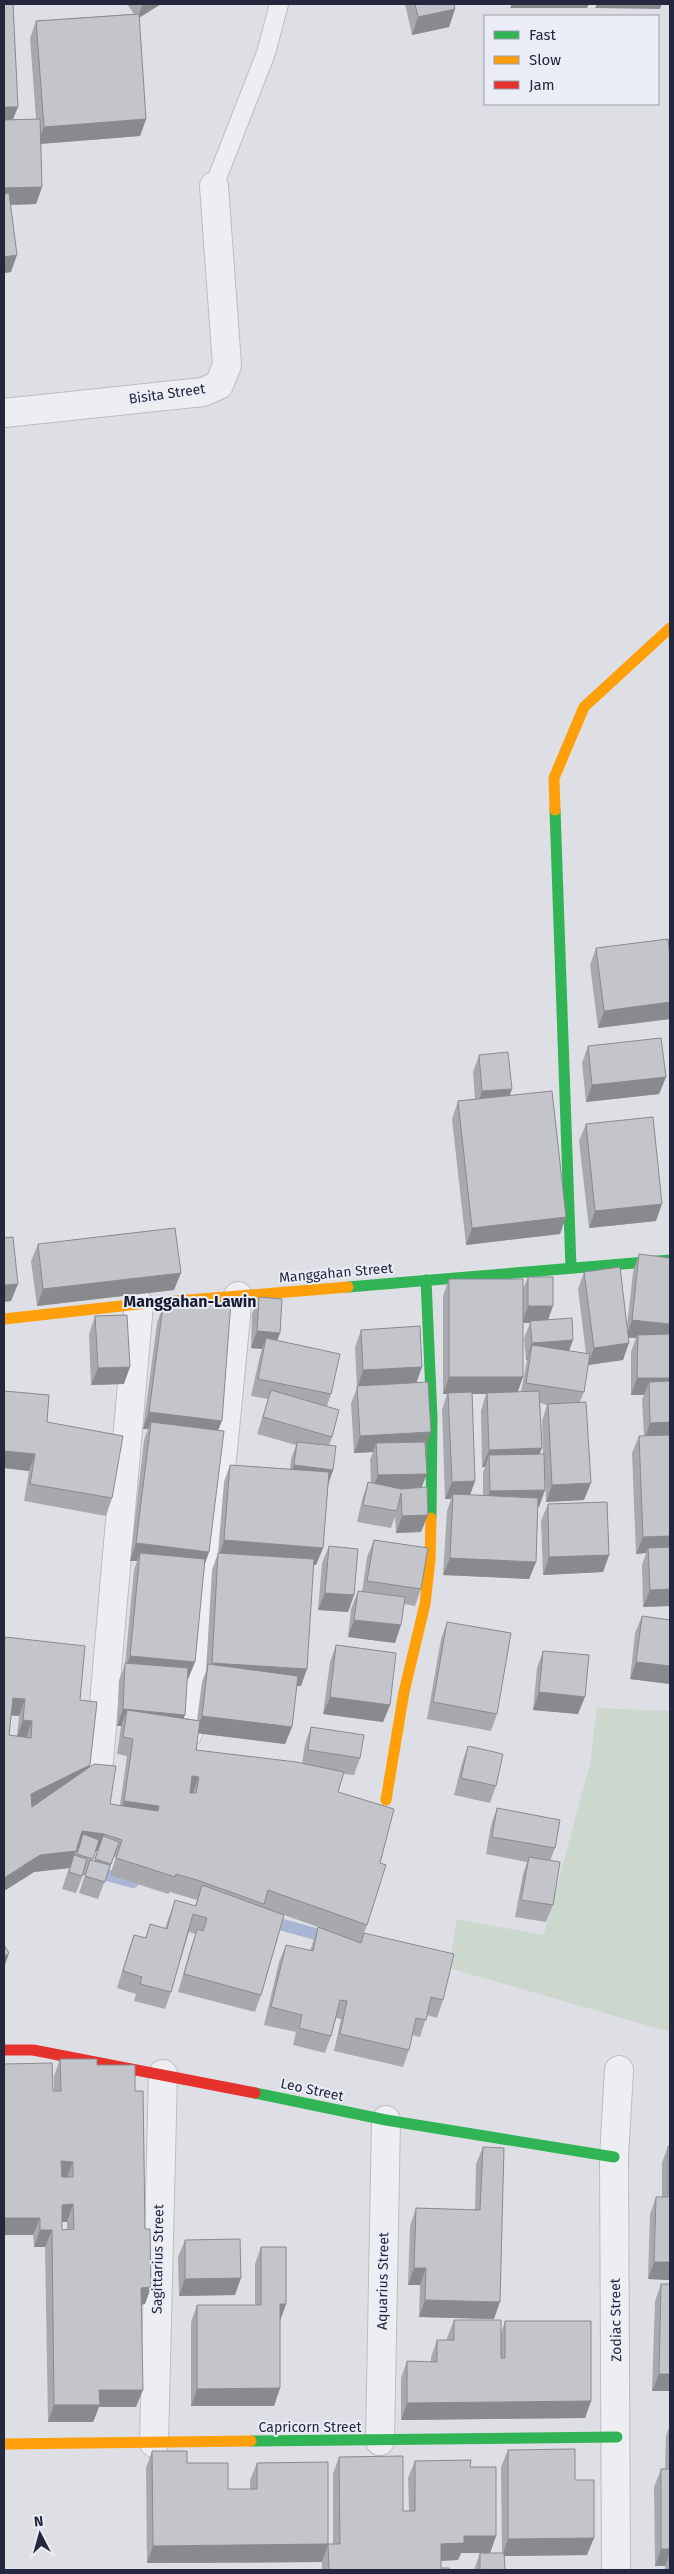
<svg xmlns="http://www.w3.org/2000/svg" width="674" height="2574" viewBox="0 0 674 2574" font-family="'Fira Sans',sans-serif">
<rect width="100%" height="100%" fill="#dedfe4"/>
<path fill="#ccd8cd" d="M597,1708L670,1711V2032L449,1968L457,1919L544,1935L590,1763Z"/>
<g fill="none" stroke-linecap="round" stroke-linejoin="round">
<path stroke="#a8b5d3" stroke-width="12" d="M92,1871L133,1882
M265,1920L330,1938"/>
<g stroke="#bcbdc2" stroke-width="20">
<path id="lane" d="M214,186L266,53L279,4"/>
</g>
<g stroke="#bcbdc2" stroke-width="30">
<path id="street" d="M4,413L203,392L219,385L227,365L214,186
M188,1733L223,1449L238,1296
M97,1783L139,1304
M380,2441L386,2120
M154,2443L163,2074
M616,2570L614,2157L619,2070"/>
</g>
<use href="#lane" stroke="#edeef1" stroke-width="18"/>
<use href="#street" stroke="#edeef1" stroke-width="28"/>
<path stroke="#30b455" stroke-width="11" d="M555,810L571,1268
M426,1280L432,1418L431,1518
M348,1287L670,1260
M255,2093L386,2120L614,2157
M251,2441L617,2437"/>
<path stroke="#ff9f0a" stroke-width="11" d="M555,810L554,778L584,707L670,628
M4,1319L139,1304L348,1287
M386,1800L404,1692L425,1604L430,1560L431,1518
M4,2444L251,2441"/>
<path stroke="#e5322d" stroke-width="11" d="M4,2050H33L255,2093"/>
</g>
<path fill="#a8a9af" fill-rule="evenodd" d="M127,4H161L139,18L146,119L140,136L41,144L42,187L36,204L11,205V272L4,273L13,119H36L30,38L36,21L134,14Z
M405,4H454L455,9L449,27L412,35Z
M596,948L670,1019L598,1028L590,965Z
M588,1046L666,1077L659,1094L586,1102L582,1063Z
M479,1055L510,1096L566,1217L560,1234L466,1245L452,1119L458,1101L475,1099L473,1072Z
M586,1124L656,1221L589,1228L579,1141Z
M38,1244L174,1290L37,1306L31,1261Z
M639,1254L670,1606L643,1607L642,1565L646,1553L636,1554L632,1453L639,1436H644L642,1399L644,1395H631V1352L636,1338H628L623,1360L588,1365L584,1392L580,1402L584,1500L546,1502L545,1476V1490L538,1507L536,1562L529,1579L443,1575L447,1511L451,1499H445L442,1410L447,1394H443V1296L449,1279L523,1289L528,1277L548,1320L569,1351L586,1354L578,1289L584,1272L627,1326L633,1272ZM523,1323H530L524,1338L526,1360H527L521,1392H518ZM472,1394H486L481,1411L482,1467H485L483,1472V1496L470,1495L475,1481ZM540,1403L547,1405L542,1421L543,1454H539L542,1448Z
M259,1297L277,1340L331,1394L327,1406L332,1437L329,1446L333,1470L328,1486L323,1548L316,1565H313L301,1686L297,1685L292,1727L285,1744L198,1733L196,1750L302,1764L305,1744L311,1727L360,1758L354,1775L343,1774L338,1792L380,1863L367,1925L364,1933L443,2000L437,2018L427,2015L420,2037L412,2035L409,2050L403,2067L334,2051L341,2019L336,2018L331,2036L325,2053L293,2045L296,2032L264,2025L279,1962L286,1945L310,1951L318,1927L284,1915L261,1995L255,2012L178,1992L191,1947L196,1934L189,1932L171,1992L165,2009L134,2001L136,1994L117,1988L128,1952L134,1935L145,1938L150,1924L165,1928L175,1900L195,1906L197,1900L170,1892L168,1894L110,1875L116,1857H114L98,1899L79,1893L85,1875H83L76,1893L62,1889L69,1868L34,1872L4,1891V1640L5,1637L80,1700L89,1768L110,1804L120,1805L127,1756L117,1754L121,1726H117L119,1680L125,1665L134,1570L137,1561H130L144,1440L148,1429H143L157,1323L163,1306L218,1431L209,1552L204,1566L195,1662L188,1679H187L183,1718L197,1720L202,1682L206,1671L212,1570L218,1553L224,1482L230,1465L290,1469L291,1459L296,1445L257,1434L268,1399L251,1396L260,1355L262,1349L251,1348L252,1314ZM11,1715L19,1716L17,1736L9,1735ZM95,1851H97L94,1861L92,1860Z
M95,1316L124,1384L91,1385L89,1334Z
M361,1330L422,1367L416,1383L431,1432L425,1447L427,1474L421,1488V1532L396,1533L395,1517L391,1528L357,1522L362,1500L368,1482L371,1483L370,1460L373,1452L354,1453L351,1403L357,1388L355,1347Z
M4,1391L47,1422L112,1498L106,1516L24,1501L29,1471L4,1468Z
M548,1504L609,1555L603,1572L543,1575L541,1521Z
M374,1540L421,1589L415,1606L404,1604L395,1643L348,1637L351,1609L358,1591L362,1592L367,1557Z
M329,1546L354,1595L348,1612L318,1610L322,1563Z
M642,1616L670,1620V1684L630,1679L635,1633Z
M447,1622L497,1714L491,1731L427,1719L441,1639Z
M336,1645L390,1705L383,1722L323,1714L330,1662Z
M543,1651L578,1714L533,1710L537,1668Z
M468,1746L496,1786L490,1803L454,1795L462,1763Z
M497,1808L555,1848L550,1861L553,1905L546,1922L515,1917L523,1874L527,1862L486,1854L491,1825Z
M60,2059L97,2065L135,2091L145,2229L151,2287L145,2304L141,2305L136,2407H99L93,2422H48L45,2247H34L33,2235L53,2091H54V2076ZM62,2222H67V2229L62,2230Z
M668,2146L670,2280L648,2279L650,2214L656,2197H662V2163Z
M483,2147L494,2319L419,2317L420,2285H408L410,2226L416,2208L475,2210L476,2164Z
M185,2240L235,2295L179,2296L178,2257Z
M261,2247L286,2304L280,2321V2388L274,2406H191V2322L197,2305H255V2264Z
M661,2284L670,2391H652L655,2301Z
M454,2320L501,2333L505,2321L591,2401L585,2418L401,2420V2378L407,2361L431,2362V2357L437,2340H447V2338Z
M670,2424V2570H665V2566H655L654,2487L661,2469H665L666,2436Z
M508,2450L575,2480L587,2555L504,2556L505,2570H474L480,2553H502L501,2467Z
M152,2451L187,2463L228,2489H250V2480L257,2463L328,2544H333V2474L339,2457L403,2511H409L408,2478L415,2461L470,2467L496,2536L490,2553H461L458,2560L441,2561V2568L449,2570H322V2562L147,2563L146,2468Z"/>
<path fill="#888a8e" d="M143,4H161L137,19Z
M512,4H589L587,8H510Z
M597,4H662L660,9L595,8Z
M455,9L449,27L412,35L418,17Z
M4,107H18L11,124H4Z
M146,119L140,136L38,144L44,127Z
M42,187L36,204L4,205V188Z
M17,255L11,272L4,273V257Z
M670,1002V1019L598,1028L604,1011Z
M666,1077L659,1094L586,1102L592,1085Z
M512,1089L506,1106L476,1108L482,1091Z
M662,1204L656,1221L589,1228L595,1211Z
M566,1217L560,1234L466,1245L472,1228Z
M181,1273L174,1290L37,1306L43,1289Z
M18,1284L11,1301L4,1302V1285Z
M528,1306H553L547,1323L530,1321V1323H522Z
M632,1320L670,1324V1342L638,1335L636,1338L626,1337Z
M257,1331L280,1333L274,1350L266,1338L262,1349L251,1348Z
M573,1340L567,1357L532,1345L527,1360H526L532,1343Z
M629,1343L623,1360L588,1365L594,1348Z
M130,1367L124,1384L91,1385L98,1368Z
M422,1367L416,1384L357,1388L363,1370Z
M449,1377H523L517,1394H443Z
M637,1378H670V1395L649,1382L644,1395H631Z
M149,1412L222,1421L215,1438L151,1422L148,1429H143Z
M670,1422V1439L644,1440L650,1423Z
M431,1432L425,1449L376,1443L373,1452L354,1453L360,1436Z
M542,1448L535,1465L489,1455L485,1467H482L489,1450Z
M4,1451L35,1454L29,1471L4,1468Z
M294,1465L333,1470L327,1487L288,1483Z
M427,1474L420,1491L371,1492L378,1475Z
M475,1481L469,1498L453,1494L451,1499H445L452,1482Z
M591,1483L584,1500L546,1502L552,1485Z
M545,1490L539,1507L483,1508L490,1491Z
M428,1515L421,1532L396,1533L402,1516Z
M670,1536V1553L648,1548L646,1553L636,1554L643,1537Z
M224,1540L323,1548L316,1565L218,1558Z
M136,1543L209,1552L203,1569L140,1553L137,1561H130Z
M609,1555L603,1572L543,1575L549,1557Z
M450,1558L536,1562L529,1579L443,1575Z
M670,1589V1606L643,1607L650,1590Z
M325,1593L354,1595L348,1612L318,1610Z
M354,1620L401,1625L395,1643L348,1637Z
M130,1656L195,1662L188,1679L125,1673V1670Z
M636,1662L670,1666V1684L630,1679Z
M212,1663L307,1669L301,1686L206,1681L207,1677Z
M539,1692L585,1697L578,1714L533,1710Z
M330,1697L390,1705L383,1722L323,1714Z
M13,1698L25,1699L19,1716L7,1715Z
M123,1709L185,1715L178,1732L127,1710L121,1726H117Z
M202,1716L292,1727L285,1744L195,1733Z
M23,1720L32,1721L26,1738L17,1737Z
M90,1765L83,1782L24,1811L31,1794Z
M192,1776L199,1777L192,1794L186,1793Z
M124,1801L159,1806L152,1823L118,1818Z
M82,1831L104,1834L98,1851L103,1836L97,1851L78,1849L83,1834L78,1849L76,1848Z
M76,1851L69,1868L34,1872L4,1891V1878L40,1855Z
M9,1953L4,1968V1957Z
M61,2161L73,2162L66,2179H55Z
M73,2204L67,2222H56L62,2205Z
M4,2218H40L33,2235H4Z
M40,2230H52L45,2247H34Z
M654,2262H670V2280L648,2279Z
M414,2268H426L420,2285H408Z
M241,2278L235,2295L179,2296L185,2279Z
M151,2287L145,2304L135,2305L141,2288Z
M425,2300L500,2302L494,2319L419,2317Z
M280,2304H286L280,2321Z
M659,2374H670V2391H652Z
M280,2388L274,2406H191L197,2389Z
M99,2390H143L136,2407H99L93,2422H48L54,2405Z
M591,2401L585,2418L401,2420L407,2403Z
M464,2536H496L490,2553H461L458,2560L435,2561L441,2544Z
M594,2538L587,2555L502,2556L508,2539Z
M328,2544L322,2562L147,2563L153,2546Z
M661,2549H670V2553L665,2566H655Z"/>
<path fill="#c3c5cb" stroke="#888a8e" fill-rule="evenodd" d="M4,4H13L18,107H4Z
M415,4H454L455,9L418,17Z
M139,14L146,119L44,127L36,21Z
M40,119L42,187L4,188V120Z
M9,193L17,255L4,257V194Z
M668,939L670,957V1002L604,1011L596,948Z
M661,1038L666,1077L592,1085L588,1046Z
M508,1052L512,1089L482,1091L479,1055Z
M552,1091L566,1217L472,1228L458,1101Z
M653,1117L662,1204L595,1211L586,1124Z
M175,1228L181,1273L43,1289L38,1244Z
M13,1237L18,1284L4,1285V1238Z
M639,1254L670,1258V1324L632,1320Z
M620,1267L629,1343L594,1348L584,1272Z
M528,1277H553V1306H528Z
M449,1279H523V1377H449Z
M259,1297L282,1299L280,1333L257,1331Z
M231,1301L222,1421L149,1412L163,1306Z
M127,1315L130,1367L98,1368L95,1316Z
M572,1318L573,1340L532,1343L530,1321Z
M420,1326L422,1367L363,1370L361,1330Z
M670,1334V1378H637L638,1335Z
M266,1338L340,1354L331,1394L258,1379Z
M532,1345L590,1354L584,1392L526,1383Z
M670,1381V1422L650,1423L649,1382Z
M428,1382L431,1432L360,1436L357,1386Z
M271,1390L339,1410L332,1437L263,1417Z
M4,1391L49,1395L47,1422L123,1436L112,1498L30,1484L35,1454L4,1451Z
M539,1391L542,1448L489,1450L487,1393Z
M472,1392L475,1481L452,1482L448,1393Z
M586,1402L591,1483L552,1485L548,1404Z
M151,1422L224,1431L209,1552L136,1543Z
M670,1435V1536L643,1537L639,1436Z
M297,1442L336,1446L333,1470L294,1465Z
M425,1442L427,1474L378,1475L376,1443Z
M544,1454L545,1490L490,1491L489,1455Z
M230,1465L329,1472L323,1548L224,1540Z
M368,1482L401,1489L427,1487L428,1515L402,1516L401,1493L397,1511L363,1505Z
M453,1494L538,1498L536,1562L450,1558Z
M607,1502L609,1555L549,1557L548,1504Z
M374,1540L428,1548L421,1589L367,1581Z
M329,1546L358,1549L354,1595L325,1593Z
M670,1547V1589L650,1590L648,1548Z
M140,1553L205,1559L195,1662L130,1656Z
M218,1553L314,1559L307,1669L212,1663Z
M358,1591L405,1597L401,1625L354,1620Z
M642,1616L670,1620V1666L636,1662Z
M447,1622L511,1633L497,1714L433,1702Z
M5,1637L85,1646L80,1700L97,1702L90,1765L31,1794L32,1807L94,1764L116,1766L110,1804L158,1811L159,1806L124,1801L133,1739L123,1737L127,1710L200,1721L196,1750L296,1762L344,1772L338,1792L394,1809L380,1863L386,1865L367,1925L268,1890L264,1904L197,1880L176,1874L175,1877L135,1864L116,1858L122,1840L104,1834L82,1831L76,1851L40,1855L4,1878V1647ZM13,1698L25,1699L23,1720L32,1721L31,1738L9,1735ZM192,1776L199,1777L196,1793H190Z
M336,1645L396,1653L390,1705L330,1697Z
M543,1651L589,1655L585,1697L539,1692Z
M125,1663L188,1668L185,1715L123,1709Z
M208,1664L298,1676L292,1727L202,1716Z
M311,1727L364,1735L360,1758L308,1750Z
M468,1746L503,1754L496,1786L461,1778Z
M497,1808L560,1820L555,1848L492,1837Z
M83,1834L99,1840L93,1859L77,1854Z
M103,1836L119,1842L111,1864L95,1859Z
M74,1855L87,1859L82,1876L69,1872Z
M529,1857L560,1862L553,1905L521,1900Z
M90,1860L110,1865L105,1882L85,1876Z
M202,1885L284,1915L261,1995L184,1974L197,1929L203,1931L207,1918L193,1914L171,1992L140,1984L142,1977L123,1971L134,1935L146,1938L150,1924L167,1929L175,1900L196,1906Z
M318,1927L361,1943L364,1933L454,1954L443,2000L431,1997L426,2020L416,2018L409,2050L340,2034L347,2001L340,2000L331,2036L299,2028L302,2015L271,2007L286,1945L313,1951Z
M4,1945L9,1953L4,1957Z
M60,2059H97V2065H135V2091H143L145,2229H150L151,2287L141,2288L143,2390H99L100,2405H54L52,2230H40V2218H4V2064L52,2063L53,2091H61ZM61,2161L73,2162V2177H62ZM73,2204L74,2229L62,2230V2205Z
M668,2146H670V2262H654L656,2197H668Z
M483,2147L504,2148L500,2302L425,2300L426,2268H414L416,2208L480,2210Z
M240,2239L241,2278L185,2279V2240Z
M261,2247H286V2304H280V2388L197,2389V2305H261Z
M661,2284H670V2374H659Z
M454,2320H501V2358H505V2321H591V2401L407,2403V2361L437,2362V2340H454Z
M575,2449V2480H594V2538L508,2539V2450Z
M152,2451H187V2463H228V2489H257V2463L328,2462V2544L153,2546Z
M403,2456V2511H415V2461L471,2460L470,2467H496V2536H464V2543L441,2544V2568H449V2570H329L328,2544H340L339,2457Z
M661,2469H670V2549H661Z
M480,2553H504L505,2570H480Z"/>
<g text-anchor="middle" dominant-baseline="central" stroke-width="4" stroke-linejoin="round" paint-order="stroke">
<g font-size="14" fill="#23283e" stroke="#eaedf5">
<text transform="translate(167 394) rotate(-8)">Bisita Street</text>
<text transform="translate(336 1273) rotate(-5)">Manggahan Street</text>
<text transform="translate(312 2090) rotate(12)">Leo Street</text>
<text transform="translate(158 2259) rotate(-89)">Sagittarius Street</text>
<text transform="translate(383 2281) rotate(-89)">Aquarius Street</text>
<text transform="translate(616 2320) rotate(-91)">Zodiac Street</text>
<text x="310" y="2427">Capricorn Street</text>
</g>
<g font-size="16" font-weight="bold" fill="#161a2f" stroke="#eaedf5">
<text x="190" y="1301">Manggahan-Lawin</text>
</g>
</g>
<rect width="674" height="2574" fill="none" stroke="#23283e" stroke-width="10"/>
<rect x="484" y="15" width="175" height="90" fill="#eaedf5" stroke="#9a9eac"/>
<rect x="494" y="31" width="25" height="8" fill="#30b455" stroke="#9a9eac"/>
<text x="529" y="40" font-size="15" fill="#23283e">Fast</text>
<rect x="494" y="56" width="25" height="8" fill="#ff9f0a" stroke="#9a9eac"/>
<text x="529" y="65" font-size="15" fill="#23283e">Slow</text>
<rect x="494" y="81" width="25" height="8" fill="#e5322d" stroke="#9a9eac"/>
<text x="529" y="90" font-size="15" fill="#23283e">Jam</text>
<g transform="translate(40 2534) rotate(354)" stroke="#eaedf5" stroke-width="4" paint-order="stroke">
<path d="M0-4L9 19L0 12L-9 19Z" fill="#23283e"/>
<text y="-8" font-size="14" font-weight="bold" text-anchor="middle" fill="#23283e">N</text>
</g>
</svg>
